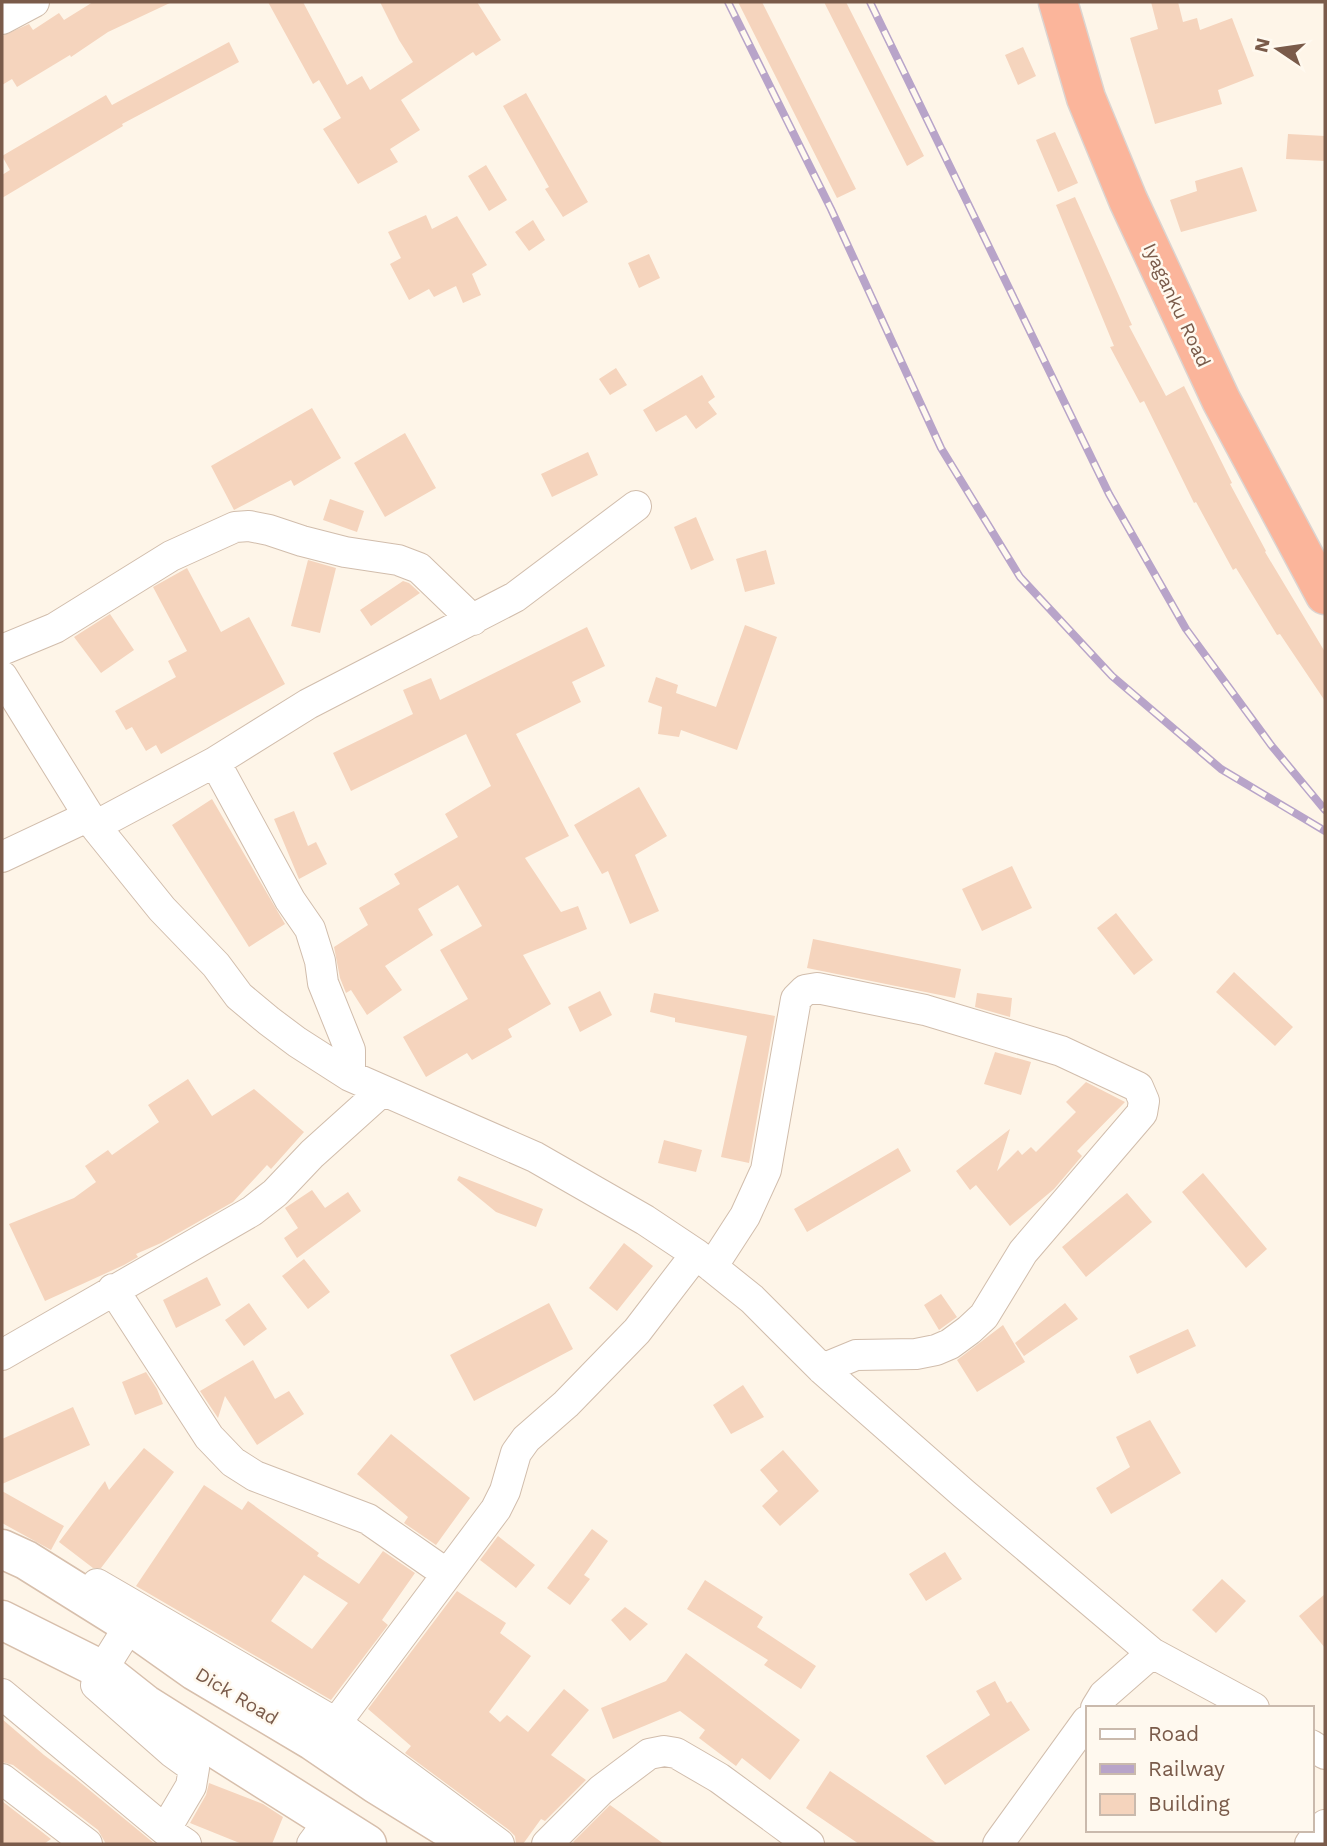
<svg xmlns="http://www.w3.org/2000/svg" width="1327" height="1846" viewBox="0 0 1327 1846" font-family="'Work Sans',sans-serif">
<rect width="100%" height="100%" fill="#fef5e8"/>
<path fill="#f5d4bd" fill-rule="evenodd" d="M93,2H172L108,32L71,57L70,55L17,87L12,79L2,85V36L29,24L33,30L59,13L64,20Z
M268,2H303L347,85L362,76L370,90L413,62L399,40L380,2H477L501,40L476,56L473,52L401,100L420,130L390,149L398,162L358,184L323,129L341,118L319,80L313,84Z
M738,2H762L856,189L837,198Z
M824,2H846L924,156L907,166Z
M1151,2H1178L1183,22L1197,18L1200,30L1232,18L1254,76L1218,90L1222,104L1155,124L1130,38L1158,29Z
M229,42L239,62L122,124L123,126L2,198V175L10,170L2,156L106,95L112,105Z
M1023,47L1036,76L1018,85L1005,55Z
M526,93L588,202L563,217L545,189L549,187L503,106Z
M1055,132L1078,183L1058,192L1036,140Z
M1288,134L1325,136V161L1286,159Z
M486,165L507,200L489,211L468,176Z
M1242,167L1257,211L1181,232L1170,200L1197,191L1195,181Z
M1075,197L1132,325L1129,326L1166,396L1184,386L1232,483L1230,484L1266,551L1265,552L1325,652V701L1280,634L1277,635L1236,568L1233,570L1196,502L1194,503L1144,401L1140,403L1110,347L1114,346L1056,205Z
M426,215L432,229L457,216L487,265L472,274L481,295L463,303L456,286L434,297L429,289L409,300L390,264L401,258L388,232Z
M533,220L545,240L529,251L515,232Z
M649,254L660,278L639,288L628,263Z
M616,368L627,385L610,395L599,379Z
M702,375L715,397L708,402L717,414L696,429L686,415L656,432L643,410Z
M312,408L341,458L294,486L291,480L234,510L211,466Z
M405,433L436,488L385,517L354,463Z
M588,452L598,475L552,497L541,474Z
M330,499L364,511L357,532L323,520Z
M696,517L714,560L691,570L674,527Z
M766,550L775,584L745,592L736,559Z
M308,560L336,568L320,633L291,626Z
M187,568L221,632L249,617L285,684L161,754L156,745L146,751L132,727L126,730L115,711L176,677L168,661L187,651L153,587Z
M403,581L409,583L420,593L371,626L360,610Z
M110,614L134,650L101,673L74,637Z
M745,625L777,637L737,750L681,730L679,737L658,734L662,707L648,702L656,677L678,685L676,693L716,707Z
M587,627L605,666L572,682L581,702L516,734L569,836L525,858L561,912L578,906L587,929L523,955L551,1004L508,1029L512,1037L472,1060L467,1053L426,1077L403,1037L468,999L440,950L482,926L458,885L418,909L433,935L385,966L402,990L367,1015L351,990L346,993L340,978L334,947L368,925L359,908L400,884L394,874L458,837L445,814L491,786L466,734L351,791L333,753L413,714L403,690L431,678L440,700Z
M639,787L667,836L635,855L659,911L630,924L608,871L602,874L574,825Z
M212,799L285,924L249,947L172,825Z
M294,811L308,846L316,842L327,864L299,879L274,819Z
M1012,866L1032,908L982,931L962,889Z
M1116,913L1153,960L1134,975L1097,928Z
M813,939L961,969L955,998L807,968Z
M1234,972L1293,1027L1275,1046L1216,992Z
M600,991L612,1015L580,1032L568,1007Z
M654,993L775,1016L749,1163L721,1157L747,1036L675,1022V1018L650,1012Z
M977,993L1012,998L1010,1017L975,1007Z
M995,1052L1031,1062L1021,1095L984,1084Z
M188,1079L212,1116L254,1089L304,1132L271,1169L267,1165L233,1202L161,1243L136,1254L138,1257L124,1265L45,1301L9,1224L74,1198L96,1182L85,1166L108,1150L112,1155L159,1122L148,1105Z
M1086,1082L1125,1102L1077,1151L1082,1156L1054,1189L1010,1226L976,1185L970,1190L956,1171L1010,1129L997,1171L1018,1150L1022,1155L1031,1147L1036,1152L1076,1112L1066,1102Z
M664,1140L702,1150L696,1172L658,1163Z
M898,1148L911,1171L807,1232L794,1209Z
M1203,1173L1267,1249L1246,1268L1182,1192Z
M459,1176L543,1209L536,1227L496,1212L457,1180Z
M312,1190L325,1208L348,1192L361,1211L297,1258L284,1238L298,1228L285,1208Z
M1127,1193L1152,1222L1086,1277L1062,1247Z
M624,1243L653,1266L617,1311L589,1288Z
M304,1259L330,1292L308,1309L282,1276Z
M207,1277L221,1305L176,1328L163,1300Z
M941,1294L957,1317L939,1330L924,1305Z
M249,1303L267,1329L244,1346L225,1320Z
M549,1303L573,1349L474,1401L450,1355Z
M1065,1303L1078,1319L1024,1356L1015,1343Z
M1003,1325L1025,1362L977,1392L957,1360Z
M1188,1329L1196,1346L1137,1374L1129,1356Z
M253,1360L275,1399L289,1391L304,1414L257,1445L225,1396L218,1418L200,1391Z
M146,1372L157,1389L163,1404L135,1415L122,1382Z
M743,1385L764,1417L731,1434L713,1405Z
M73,1407L90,1445L2,1484V1439Z
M1150,1420L1181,1473L1111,1514L1096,1488L1130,1467L1116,1437Z
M391,1434L470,1498L436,1545L404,1523L408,1517L357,1474Z
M144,1448L174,1472L101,1568H93L59,1542L105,1481L109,1490Z
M783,1450L819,1491L780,1526L762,1506L778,1491L760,1470Z
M204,1485L242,1510L248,1501L319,1553L317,1556L359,1584L383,1551L415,1573L382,1620L388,1625L331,1700L136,1586ZM304,1575L348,1603L312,1649L271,1621Z
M2,1491L64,1526L51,1550L2,1523Z
M592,1529L608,1541L584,1575L590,1579L570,1605L547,1588Z
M498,1536L535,1565L516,1588L480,1560Z
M945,1552L962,1579L926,1601L909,1574Z
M1222,1579L1246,1601L1216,1633L1192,1610Z
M705,1580L763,1617L757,1627L816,1666L801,1689L764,1665L768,1660L687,1609Z
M457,1591L506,1623L500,1633L531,1656L489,1712L500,1722L507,1715L528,1732L564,1689L589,1710L551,1755L586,1780L545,1821L541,1819L523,1844H516L515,1836L509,1830L405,1753L411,1746L368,1709Z
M1325,1594V1648L1299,1616Z
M625,1607L648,1624L630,1641L611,1620Z
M686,1653L800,1740L770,1780L742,1758L736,1766L699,1738L705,1730L680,1711L613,1739L601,1708L666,1681Z
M995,1681L1007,1703L1011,1701L1030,1730L945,1785L926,1756L990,1715L976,1691Z
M2,1719L44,1755L76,1779L155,1844H106L98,1830L13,1765L2,1762Z
M830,1771L938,1844H859L806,1808Z
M209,1783L263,1804L283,1817L272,1844H242L190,1823L206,1795Z
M2,1801L51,1839L44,1844H2Z
M610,1805L664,1844H576L573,1842Z"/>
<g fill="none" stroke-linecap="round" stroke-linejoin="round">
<g stroke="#d1bdac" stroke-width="32">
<path id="street" d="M2,19L34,2
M2,650L55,628L171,556L235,527L249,526L269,530L302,541L345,552L398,560L419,568L473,620
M2,676L95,826L162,909L216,965L239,996L269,1021L297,1042L350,1076L535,1157L645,1220L696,1254L752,1299L822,1369L964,1494L1152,1653L1254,1708
M215,762L290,900L310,929L320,961L323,983L350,1050V1076
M95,826L215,762L308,704L515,597L636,506
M2,857L89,816
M712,1267L745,1216L766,1170L796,999L805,990L817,988L925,1010L1061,1051L1138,1087L1144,1101L1142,1113L1023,1252L984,1316L969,1330L950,1344L936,1350L916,1354L856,1355L822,1369
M113,1289L209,1437L233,1462L255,1476L368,1519L447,1574
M2,1355L252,1211L275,1193L312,1154L382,1091
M97,1584L336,1723L499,1844
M130,1625L102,1670L96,1685L172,1752L194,1768L191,1786L165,1830
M2,1694L165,1830L186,1844
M1096,1708L1104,1695L1152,1653
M336,1723L496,1509L505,1491L516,1453L526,1439L566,1404L637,1331L696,1254
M1311,1745L1325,1754
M2,1779L87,1844
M312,1844L330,1820
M547,1844L601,1790L649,1754L664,1751L676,1753L719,1778L809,1844
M998,1844L1087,1721
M1310,1844L1325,1825"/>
</g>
<g stroke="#d7bfac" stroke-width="41">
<path id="secondary" d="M2,1549L26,1560L130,1625L195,1671L313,1741L376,1784L473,1844
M2,1620L102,1670L145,1704L367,1844"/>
</g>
<g stroke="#dcd4d0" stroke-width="41">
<path id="highway" d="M1058,2L1086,98L1128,200L1221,400L1325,595"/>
</g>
<use href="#street" stroke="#fff" stroke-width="30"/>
<use href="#secondary" stroke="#fff" stroke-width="38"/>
<use href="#highway" stroke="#fbb59b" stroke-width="38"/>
<g stroke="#b8a4c9" stroke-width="8">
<path id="rail" d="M728,2L831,209L941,448L1020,577L1112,676L1221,769L1325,831
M870,2L1109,494L1186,629L1271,745L1325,810"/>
</g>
<use href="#rail" stroke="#fff9ef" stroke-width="5" stroke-dasharray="16" stroke-linecap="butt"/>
</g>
<g text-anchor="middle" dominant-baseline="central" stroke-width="5" stroke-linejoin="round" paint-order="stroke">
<g font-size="19" fill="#7a5b4a" stroke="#fff9ef">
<text transform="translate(1177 305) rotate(65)">Iyaganku Road</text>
<text transform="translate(237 1696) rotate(31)">Dick Road</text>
</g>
</g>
<rect width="1327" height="1846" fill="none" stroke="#7a5b4a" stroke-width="7"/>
<rect x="1086" y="1706" width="228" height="126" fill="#fff9ef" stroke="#cabaad" stroke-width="2"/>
<rect x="1100" y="1729" width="35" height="10" fill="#ffffff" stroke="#cabaad" stroke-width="2"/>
<text x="1148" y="1741" font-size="21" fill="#7a5b4a">Road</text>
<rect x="1100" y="1764" width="35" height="10" fill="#b8a4c9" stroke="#cabaad" stroke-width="2"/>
<text x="1148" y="1776" font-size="21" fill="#7a5b4a">Railway</text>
<rect x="1100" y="1794" width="35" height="21" fill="#f5d4bd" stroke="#cabaad" stroke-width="2"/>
<text x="1148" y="1811" font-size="21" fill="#7a5b4a">Building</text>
<g transform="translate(1278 49) rotate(283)" stroke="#fff9ef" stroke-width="5" paint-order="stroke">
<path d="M0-5L12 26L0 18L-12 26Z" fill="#7a5b4a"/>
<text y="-10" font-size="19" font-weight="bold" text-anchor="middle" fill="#7a5b4a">N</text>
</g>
</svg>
